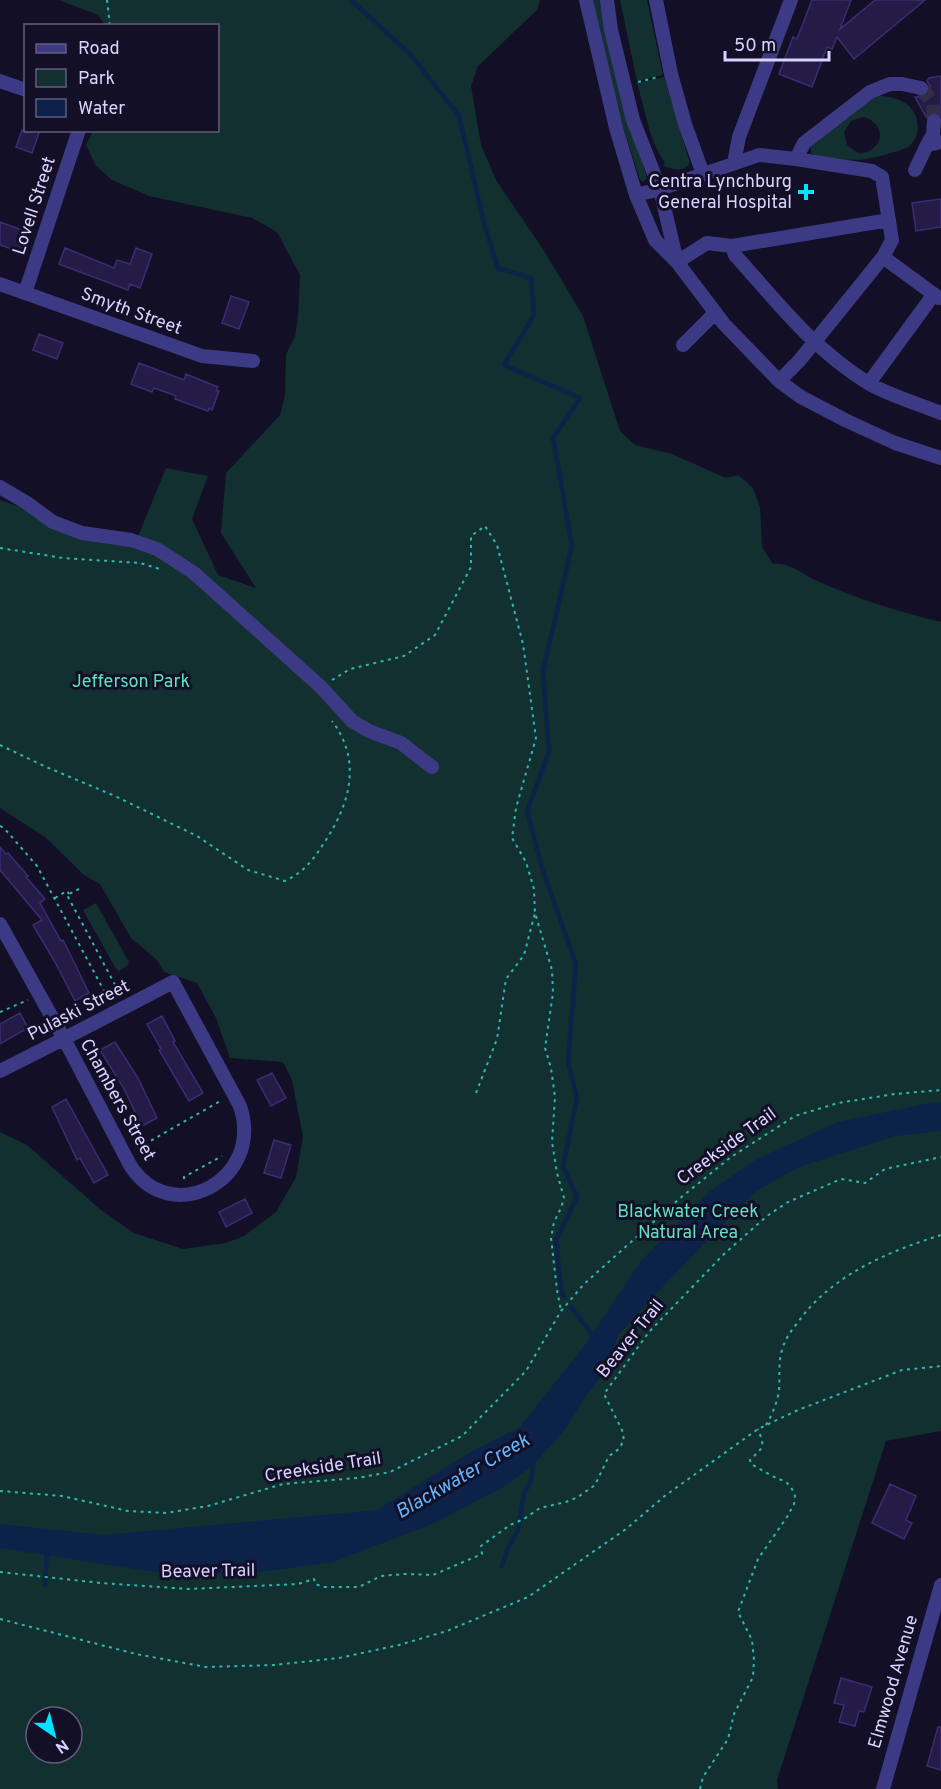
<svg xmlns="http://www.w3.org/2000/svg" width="941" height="1789" viewBox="0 0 941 1789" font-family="Overpass,sans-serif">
<rect width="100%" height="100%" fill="#130f26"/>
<path fill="#12302f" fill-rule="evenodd" d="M59,0H540L537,10L478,66L471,86L481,145L497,182L543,249L583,316L620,431L635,445L672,454L726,478L738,475L753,488L760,507L762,547L773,564C786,561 800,572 811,578C851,597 899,612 941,622V1431L886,1441L777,1780L778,1789H0V1132L27,1145L101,1210L134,1233L183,1249L226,1243L244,1236L276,1212L296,1177L303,1137L292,1080L283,1062L230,1058L216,1018L197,983L164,972L157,960L131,938L100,884L84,875L45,837L0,808V500L134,546L166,468L208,476L192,519L218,575L256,588L221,533L226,473L280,415L285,395L286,354L295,337L298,316L300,275L277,232L252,218L149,196L112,180L96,166L86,145L93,131L218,130V26L105,25L98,15ZM36,1717H72V1753H36Z
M593,0H601L625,108L647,178L643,182L640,180L618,110Z
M620,0H647L663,75L637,81Z
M664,77L689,160V164C682,173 672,169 663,166L665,163C649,141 645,109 637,83Z
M879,96C888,96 897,98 905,103C920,112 923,136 908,147C903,150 896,152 890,153C861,163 847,160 817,156L811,153L810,145L870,99ZM864,117C888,124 884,153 858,153L847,145L844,132L851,121Z
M96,903L129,962L127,966L119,971L116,969L83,910Z"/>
<path fill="#0c2248" d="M934,1102L941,1103V1131L895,1136L799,1167L756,1191L666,1283L618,1335L604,1373L588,1393L563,1432L533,1465L507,1485L432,1524L333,1562L268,1571L180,1576L0,1548V1524L104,1535L377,1510L474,1450L520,1427L585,1345L641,1261L710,1191L757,1159L838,1122Z"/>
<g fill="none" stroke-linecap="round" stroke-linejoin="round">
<path stroke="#0c2248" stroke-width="4.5" d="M351,0L410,54L459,116L484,223L498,268L531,278L534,315L504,365L580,398L553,438L572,546L543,671L549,752L527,811L543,871L576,964L568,1061L577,1098L563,1166L577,1197L556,1240L561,1290L564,1297
M571,1307L595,1338
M502,1566L508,1548L518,1530L524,1494L531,1480L533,1465L531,1462
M45,1585L47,1549"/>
</g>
<path fill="#241b47" stroke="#3b2d73" stroke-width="1.5" d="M812,0H851L840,29L875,0H925L854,59L837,37L832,49L827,47L812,87L779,74L793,37L797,39Z
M941,76V116L934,112L926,117L915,97H923L928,94L930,86L927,81L929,78Z
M22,130H40L32,153L16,147Z
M941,199V227L916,231L912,203Z
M0,222L27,232L20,252L0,245Z
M65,248L114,268L117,260L130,264L136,248L152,254L140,288L130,284L128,290L59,264Z
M231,296L249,302L239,329L222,323Z
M39,334L63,343L57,359L33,350Z
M139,363L184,380L186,374L218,387L216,391H219L212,410L209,408L208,411L175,399L176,396L154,388L152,392L131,384Z
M0,847L6,854L8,853L28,876L26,877L45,899L40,903L61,941L63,940L70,954L89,993L75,1001L55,962L33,925L42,920L0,870Z
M20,1013L28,1028L0,1044V1024Z
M162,1016L175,1041L173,1042L203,1093L189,1101L159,1050L161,1049L147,1024Z
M115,1042L138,1078L157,1118L142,1126L123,1087L100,1050Z
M272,1073L286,1098L271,1106L257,1080Z
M66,1099L108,1175L94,1183L80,1158L77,1160L52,1107Z
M274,1140L291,1145L281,1178L264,1173Z
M245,1199L252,1213L226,1227L219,1212Z
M890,1484L916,1496L906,1520L912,1523L904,1539L872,1523Z
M841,1678L872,1687L864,1712L859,1711L855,1726L839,1722L844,1705L834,1703Z
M938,1727H941V1770L927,1766Z"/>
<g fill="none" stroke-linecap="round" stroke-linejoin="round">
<path stroke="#312d47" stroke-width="14" stroke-dasharray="14 7" stroke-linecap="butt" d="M921,88L933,103L934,121"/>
<path stroke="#2fb8b0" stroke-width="2" stroke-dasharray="3 4.5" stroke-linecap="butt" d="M107,0L110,26
M638,82L659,77
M0,548L63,558L140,563L163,570
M332,680L350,669L404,656L435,635L471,567V536L485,526L497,545L523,644L536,738L516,808L512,838L526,862L534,889L535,913L552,970L553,993L545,1048L551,1068L555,1097L552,1142L557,1173L564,1198L561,1208L554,1222L551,1238L557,1290L561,1311
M0,745L44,766L115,796L197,836L248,870L285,881C304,872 313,860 324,843C349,806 363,761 332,721
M0,826L4,828L37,866L109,1000
M79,889L67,895L120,994
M55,898L67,891L69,894
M0,1012L28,1000
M476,1093L497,1039L506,979L524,955L535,913
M138,1148L222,1100
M184,1179V1177L222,1156
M766,1425C772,1415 777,1403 779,1391C780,1377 778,1363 782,1350C785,1339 791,1331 798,1322C832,1275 887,1252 941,1235
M0,1491L62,1496L128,1511L166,1513L208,1506L283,1484L357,1478L390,1472L462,1436L526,1371L561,1311L584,1284L679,1199L731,1157L795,1116L838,1103L895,1094L941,1090
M0,1572L101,1583L188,1589L298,1584L314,1579L315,1584L324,1587H359L381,1576L404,1574L433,1575L482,1554L481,1546L510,1525L524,1519L540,1508L566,1502L578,1497L595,1485L609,1456L619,1449L624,1440L622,1430L604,1394L649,1332L724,1254L767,1216L788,1202L841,1179L865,1183L885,1169L941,1157
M0,1619L136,1654L206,1667L274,1665L339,1658L399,1645L447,1631L528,1597L626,1529L666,1495L758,1429L798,1410L902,1370L941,1366
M700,1789L703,1777L728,1739L734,1714L753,1677L754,1660L752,1640L738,1612L758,1559L787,1517L794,1504L795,1496L791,1487L786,1482L772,1476L751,1464L750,1460C764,1446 765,1448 758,1429"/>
<path stroke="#3d3a85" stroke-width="14" d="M586,0L616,128L636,195L655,240L677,262L724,324L779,381L801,397L847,421L895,443L941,458
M607,0L611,30L633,120L660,189L677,262
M656,0L671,74L685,124L703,174
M0,81L26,90
M927,145L933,134L934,121
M796,159L804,143L870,92L890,84H902L921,88
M734,163L739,137L791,0
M915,170L927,145L941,142
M636,195L660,189L759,155L796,159L872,171L882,177L892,240L883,257L799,361L779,381
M732,246L735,255C778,303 812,348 868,383C888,395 919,404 941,413
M883,257L939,298
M677,262L707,243L732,246L889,220
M0,284L202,356L253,361
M25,293L79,130
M683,345L715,313
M869,383L934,294
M0,487L27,503L53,522L82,533L131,540L157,549L194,573L321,687L352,721L369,731L401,743L432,767
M0,924L58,1028L70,1050L130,1165C170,1229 265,1181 240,1106L173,982C116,1012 58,1042 0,1071
M883,1789L941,1585"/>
</g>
<path fill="#00e5ff" stroke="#130f26" stroke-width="2" d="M803 183h6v6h6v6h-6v6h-6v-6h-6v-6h6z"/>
<g text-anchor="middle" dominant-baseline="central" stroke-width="6" stroke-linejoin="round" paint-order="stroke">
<g font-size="18" fill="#d9d4ff" stroke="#130f26" text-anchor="end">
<text x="792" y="182">Centra Lynchburg<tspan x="792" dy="21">General Hospital</tspan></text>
</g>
<g font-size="18" fill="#d9d4ff" stroke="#130f26">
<text transform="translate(35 206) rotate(-72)">Lovell Street</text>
<text transform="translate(131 312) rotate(20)">Smyth Street</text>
<text transform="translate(79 1011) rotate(-27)">Pulaski Street</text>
<text transform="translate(117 1100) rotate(61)">Chambers Street</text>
<text transform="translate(727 1147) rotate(-36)">Creekside Trail</text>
<text transform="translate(631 1339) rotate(-51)">Beaver Trail</text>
<text transform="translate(323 1468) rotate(-9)">Creekside Trail</text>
<text transform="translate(208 1572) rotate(-1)">Beaver Trail</text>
<text transform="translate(894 1682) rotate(-74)">Elmwood Avenue</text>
</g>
<g font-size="18" fill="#5fe0c0" stroke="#130f26">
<text x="131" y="682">Jefferson Park</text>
<text x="688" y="1212">Blackwater Creek<tspan x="688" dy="21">Natural Area</tspan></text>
</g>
<g font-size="20" font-style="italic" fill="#62b6ff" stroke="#130f26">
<text transform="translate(463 1477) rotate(-30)">Blackwater Creek</text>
</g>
</g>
<rect x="24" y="24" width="195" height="108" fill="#130f26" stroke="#625e7d" stroke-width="1.5"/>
<rect x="36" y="44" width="30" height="9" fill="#3d3a85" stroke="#625e7d" stroke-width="1.5"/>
<text x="78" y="54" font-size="18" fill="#d9d4ff">Road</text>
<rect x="36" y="69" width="30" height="18" fill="#12302f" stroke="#625e7d" stroke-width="1.5"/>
<text x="78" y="84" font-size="18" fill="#d9d4ff">Park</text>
<rect x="36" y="99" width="30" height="18" fill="#0c2248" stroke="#625e7d" stroke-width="1.5"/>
<text x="78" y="114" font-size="18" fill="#d9d4ff">Water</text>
<g transform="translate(54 1735) rotate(145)"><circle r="28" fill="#130f26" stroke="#625e7d" stroke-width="1.5"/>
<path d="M0-4.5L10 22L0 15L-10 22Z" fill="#00e5ff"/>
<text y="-9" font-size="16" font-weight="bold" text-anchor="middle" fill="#d9d4ff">N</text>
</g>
<path d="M725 51v9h104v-9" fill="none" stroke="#d9d4ff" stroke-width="3"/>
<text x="734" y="51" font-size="18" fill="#d9d4ff" stroke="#130f26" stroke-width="4.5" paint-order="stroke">50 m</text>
</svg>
